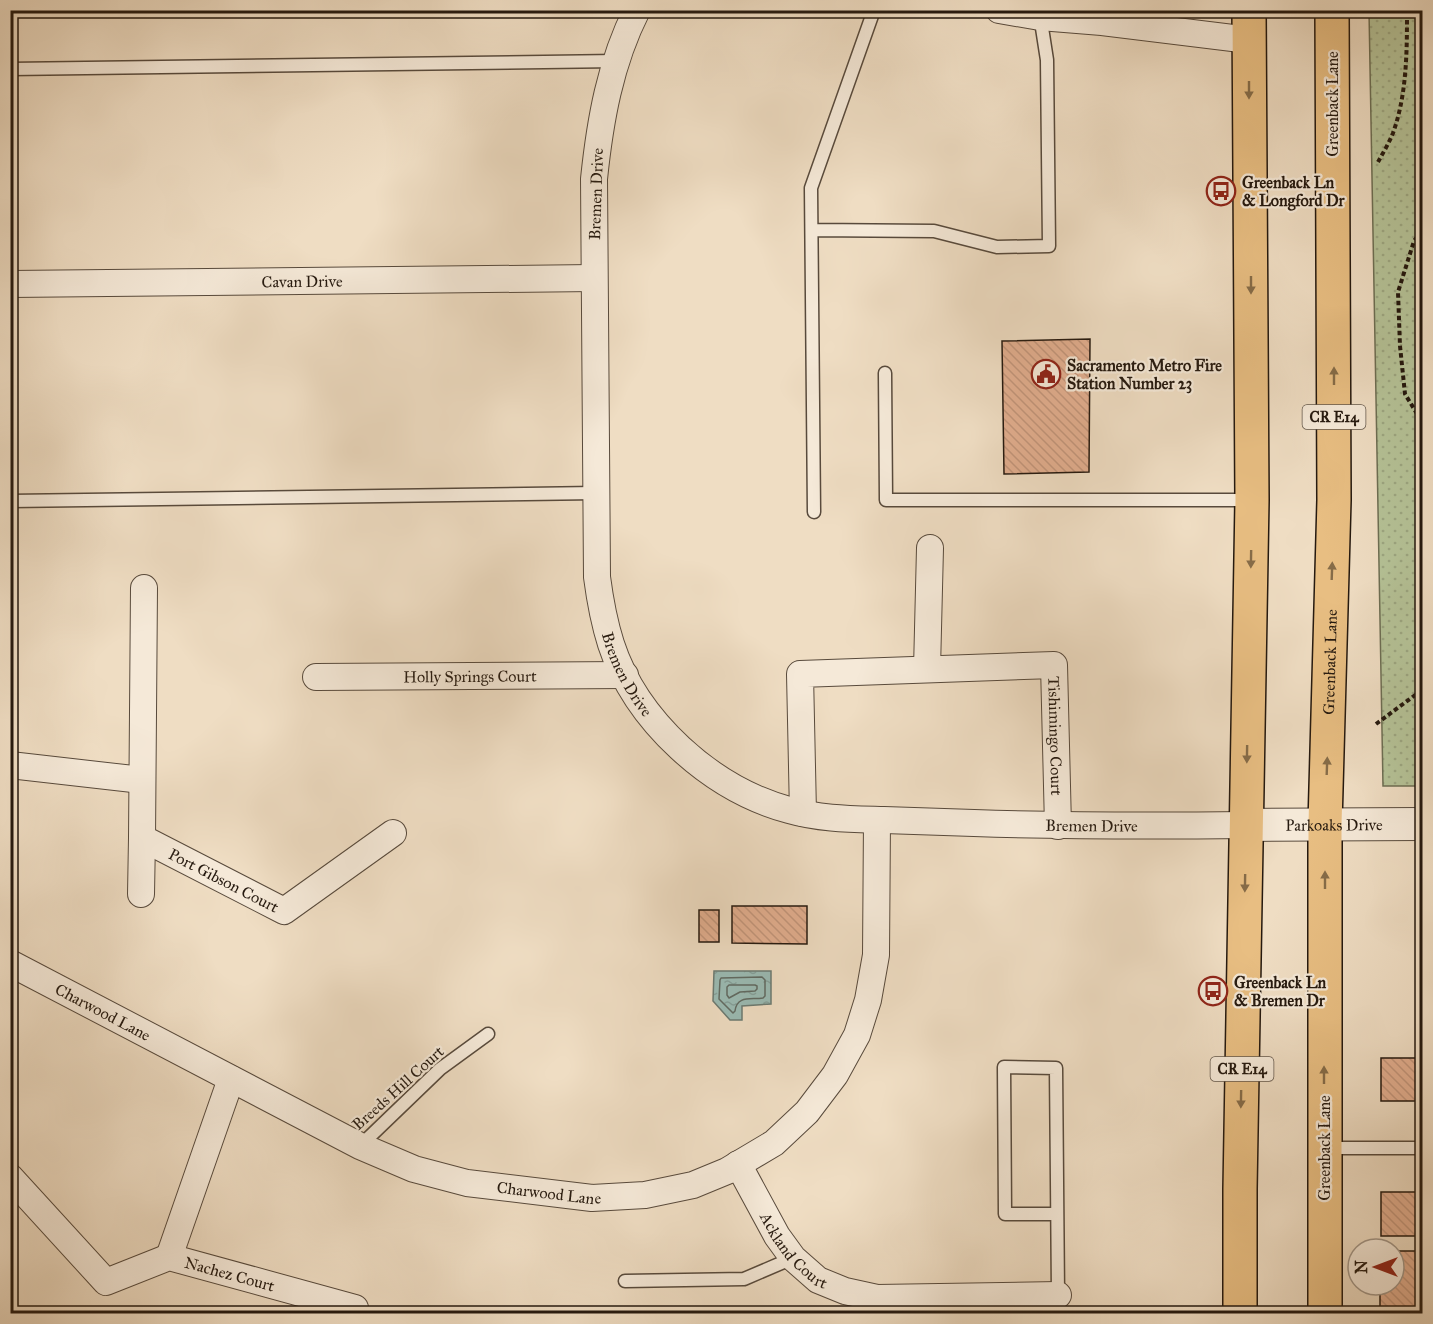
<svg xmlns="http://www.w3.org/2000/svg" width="1433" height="1324" viewBox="0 0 1433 1324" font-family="'IM FELL Great Primer',serif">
<defs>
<pattern id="grass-dots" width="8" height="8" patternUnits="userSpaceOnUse" patternTransform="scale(1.5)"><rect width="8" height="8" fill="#b5c297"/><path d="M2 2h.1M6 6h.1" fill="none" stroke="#9ca681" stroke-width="1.8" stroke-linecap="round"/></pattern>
<pattern id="water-ripples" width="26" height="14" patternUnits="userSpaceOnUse" patternTransform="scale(1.5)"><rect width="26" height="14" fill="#9abbb4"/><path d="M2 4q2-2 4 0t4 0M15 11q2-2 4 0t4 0" fill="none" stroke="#85a09a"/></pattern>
<pattern id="building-back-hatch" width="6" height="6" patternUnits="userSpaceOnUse" patternTransform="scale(1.5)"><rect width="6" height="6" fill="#e2ae8f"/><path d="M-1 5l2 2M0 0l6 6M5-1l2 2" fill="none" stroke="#c2957a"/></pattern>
</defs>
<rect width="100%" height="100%" fill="#efddc3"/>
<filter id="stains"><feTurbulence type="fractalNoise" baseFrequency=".00333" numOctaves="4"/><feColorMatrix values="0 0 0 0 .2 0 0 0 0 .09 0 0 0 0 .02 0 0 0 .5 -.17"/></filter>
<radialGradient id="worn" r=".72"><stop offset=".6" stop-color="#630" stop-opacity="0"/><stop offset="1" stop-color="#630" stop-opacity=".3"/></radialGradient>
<path fill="url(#grass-dots)" stroke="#6d6e53" stroke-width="1.5" d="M1369,11H1422V786H1383Z"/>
<path fill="url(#water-ripples)" stroke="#6b7a72" stroke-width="1.5" d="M714,971H771V1004L742,1006V1020H730L713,1001Z"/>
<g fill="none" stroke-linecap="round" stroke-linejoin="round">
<path stroke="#606a62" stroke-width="1.5" d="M762,977L765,980V996L763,998C751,1000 737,995 735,1011L733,1013L719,999L720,980L721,978Z
M729,985H755L757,986V989L755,991L740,992L729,998L727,995V987Z"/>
</g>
<path fill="url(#building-back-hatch)" stroke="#25190f" stroke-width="1.5" d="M1090,339L1089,472L1004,474L1002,341Z
M732,906H807V944L732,943Z
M699,910H719V942H699Z
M1381,1058H1422V1101H1381Z
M1381,1192H1422V1236H1381Z
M1394,1251H1422V1314H1375V1310H1380V1285H1394Z"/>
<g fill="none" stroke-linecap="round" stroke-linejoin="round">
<g stroke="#584a3c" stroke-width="15">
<path id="service" d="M10,69L617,61
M812,230L934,231L997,247L1049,246L1047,60L1040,15
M885,373L886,500H1251
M10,501L596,493
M814,512L811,188L874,10
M360,1146L440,1069L488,1034
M1325,1148H1422
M1057,1214H1005L1004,1067L1056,1068L1058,1295
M625,1281L744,1279L793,1258"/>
</g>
<g stroke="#584a3c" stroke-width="28">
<g id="minor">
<path id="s1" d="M637,10C610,63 600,121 594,179L597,577C600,600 604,622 611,644C636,721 711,789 789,810C820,819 852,819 884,820C914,821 944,822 974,823C1065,826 1155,826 1246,825"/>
<path d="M999,10L1040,17L1102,22L1249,40"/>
<path id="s2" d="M10,284L594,278"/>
<path id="s3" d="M144,588L142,838L284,911L393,833"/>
<path d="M927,669L930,548"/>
<path id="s4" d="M316,677L625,675"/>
<path d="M10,765L142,780"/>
<path id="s5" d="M803,813L800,674L1054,665L1058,826"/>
<path d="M141,894L142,838"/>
<path id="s6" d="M10,963L360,1146L414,1169L467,1183L592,1198L645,1195L693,1185L727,1171L774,1143L807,1112L835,1075L857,1035L868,1000L876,955L877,820"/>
<path id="s7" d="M738,1164L777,1236L793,1258L818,1280L845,1291L877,1298L1058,1295"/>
<path id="s8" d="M10,1177L106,1282L169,1257L355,1308"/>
<path d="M169,1257L231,1079"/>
</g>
</g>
<g stroke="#584a3c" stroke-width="34">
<g id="tertiary">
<path id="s9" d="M1246,825L1422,824"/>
</g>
</g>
<g stroke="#25190f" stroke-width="36">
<g id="primary">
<path d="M1240,1314V1189L1252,500L1249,10"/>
<path id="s10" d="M1325,1314V824L1334,500L1332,10"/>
</g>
</g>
<path stroke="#25190f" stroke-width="4" stroke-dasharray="4.5 3" stroke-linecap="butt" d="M1378,162C1383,153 1389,143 1393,133C1407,94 1407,51 1407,10
M1422,231L1414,241L1398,292L1400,346L1405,394L1422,422
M1376,724L1422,690"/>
<use href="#service" stroke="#f5e9d8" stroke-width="12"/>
<use href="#minor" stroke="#f5e9d8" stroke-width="26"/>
<use href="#tertiary" stroke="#f5e9d8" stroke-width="32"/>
<use href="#primary" stroke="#e8be82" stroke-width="33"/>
</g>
<defs><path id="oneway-solid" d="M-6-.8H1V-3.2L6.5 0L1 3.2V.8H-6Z" transform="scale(1.5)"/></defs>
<g fill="#866c48">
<use href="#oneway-solid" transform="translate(1249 90) rotate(90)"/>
<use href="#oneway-solid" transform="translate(1251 285) rotate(90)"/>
<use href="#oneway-solid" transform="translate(1334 376) rotate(-90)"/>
<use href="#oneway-solid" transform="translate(1251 559) rotate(91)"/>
<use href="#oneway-solid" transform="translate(1332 571) rotate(-88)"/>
<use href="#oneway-solid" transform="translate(1247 754) rotate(91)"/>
<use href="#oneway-solid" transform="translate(1327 766) rotate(-88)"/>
<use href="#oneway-solid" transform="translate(1325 880) rotate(-90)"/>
<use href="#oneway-solid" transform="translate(1245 883) rotate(91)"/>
<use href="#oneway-solid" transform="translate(1324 1075) rotate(-90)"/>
<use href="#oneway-solid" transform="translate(1241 1099) rotate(91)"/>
</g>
<defs>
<g id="bus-ring" transform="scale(1.5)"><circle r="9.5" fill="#f5e9d8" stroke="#8f2418" stroke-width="1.5"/><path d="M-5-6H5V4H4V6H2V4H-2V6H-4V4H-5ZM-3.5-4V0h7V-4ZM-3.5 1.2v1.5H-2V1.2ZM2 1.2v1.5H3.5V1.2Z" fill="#8f2418"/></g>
<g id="civic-ring" transform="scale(1.5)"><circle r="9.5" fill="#f5e9d8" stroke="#8f2418" stroke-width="1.5"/><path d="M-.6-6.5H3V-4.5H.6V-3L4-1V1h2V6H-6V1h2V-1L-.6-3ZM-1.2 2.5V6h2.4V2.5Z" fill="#8f2418"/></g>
</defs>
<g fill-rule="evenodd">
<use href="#bus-ring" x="1221" y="191"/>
<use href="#civic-ring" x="1046" y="374"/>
<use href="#bus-ring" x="1213" y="991"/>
</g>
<g text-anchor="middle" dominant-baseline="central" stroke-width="4.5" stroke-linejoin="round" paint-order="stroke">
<g fill="#f5e9d8" stroke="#63574b" stroke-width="1.5">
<rect x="1302.5" y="405" width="63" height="24" rx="4.5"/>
<rect x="1210.5" y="1057" width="63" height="24" rx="4.5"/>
</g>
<g font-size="15" font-weight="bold" fill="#25190f">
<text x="1334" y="417">CR E14</text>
<text x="1242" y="1069">CR E14</text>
</g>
<g font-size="16" fill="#25190f" stroke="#f5e9d8">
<text transform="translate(1332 104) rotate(-90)">Greenback Lane</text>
<text transform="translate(596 194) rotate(-88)">Bremen Drive</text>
<text stroke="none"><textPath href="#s2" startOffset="292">Cavan Drive</textPath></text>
<text stroke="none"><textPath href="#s10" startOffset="652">Greenback Lane</textPath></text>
<text stroke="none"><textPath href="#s1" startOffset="676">Bremen Drive</textPath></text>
<text stroke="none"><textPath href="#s4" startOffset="154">Holly Springs Court</textPath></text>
<text stroke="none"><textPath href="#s5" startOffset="464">Tishimingo Court</textPath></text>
<text stroke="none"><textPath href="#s1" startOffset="1198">Bremen Drive</textPath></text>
<text stroke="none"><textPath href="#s9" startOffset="88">Parkoaks Drive</textPath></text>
<text stroke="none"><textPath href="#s3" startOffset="342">Port Gibson Court</textPath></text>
<text stroke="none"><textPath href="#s6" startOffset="105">Charwood Lane</textPath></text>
<text transform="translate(398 1088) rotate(-42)">Breeds Hill Court</text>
<text transform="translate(1324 1148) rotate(-90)">Greenback Lane</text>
<text stroke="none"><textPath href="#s6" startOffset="591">Charwood Lane</textPath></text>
<text stroke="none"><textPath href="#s7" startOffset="104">Ackland Court</textPath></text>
<text stroke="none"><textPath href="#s8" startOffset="273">Nachez Court</textPath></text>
</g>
<g font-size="16" font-weight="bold" fill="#25190f" stroke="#f5e9d8" text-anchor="start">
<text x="1242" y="182">Greenback Ln<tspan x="1242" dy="18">&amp; Longford Dr</tspan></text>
<text x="1067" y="365">Sacramento Metro Fire<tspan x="1067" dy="18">Station Number 23</tspan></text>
<text x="1234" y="982">Greenback Ln<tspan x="1234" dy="18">&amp; Bremen Dr</tspan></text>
</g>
</g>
<rect width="1433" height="1324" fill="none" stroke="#efddc3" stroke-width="36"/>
<rect x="12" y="12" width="1409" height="1300" fill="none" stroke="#25190f" stroke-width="3"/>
<rect x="18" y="18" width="1397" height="1288" fill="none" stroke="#25190f" stroke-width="1.5"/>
<g transform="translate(1376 1267) rotate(270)"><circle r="28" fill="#f5e9d8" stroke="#a29688" stroke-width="1.5"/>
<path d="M0-4.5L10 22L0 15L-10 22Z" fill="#8f2418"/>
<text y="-9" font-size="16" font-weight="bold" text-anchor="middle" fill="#25190f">N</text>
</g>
<rect width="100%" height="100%" filter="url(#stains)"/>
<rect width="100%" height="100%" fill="url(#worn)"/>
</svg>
